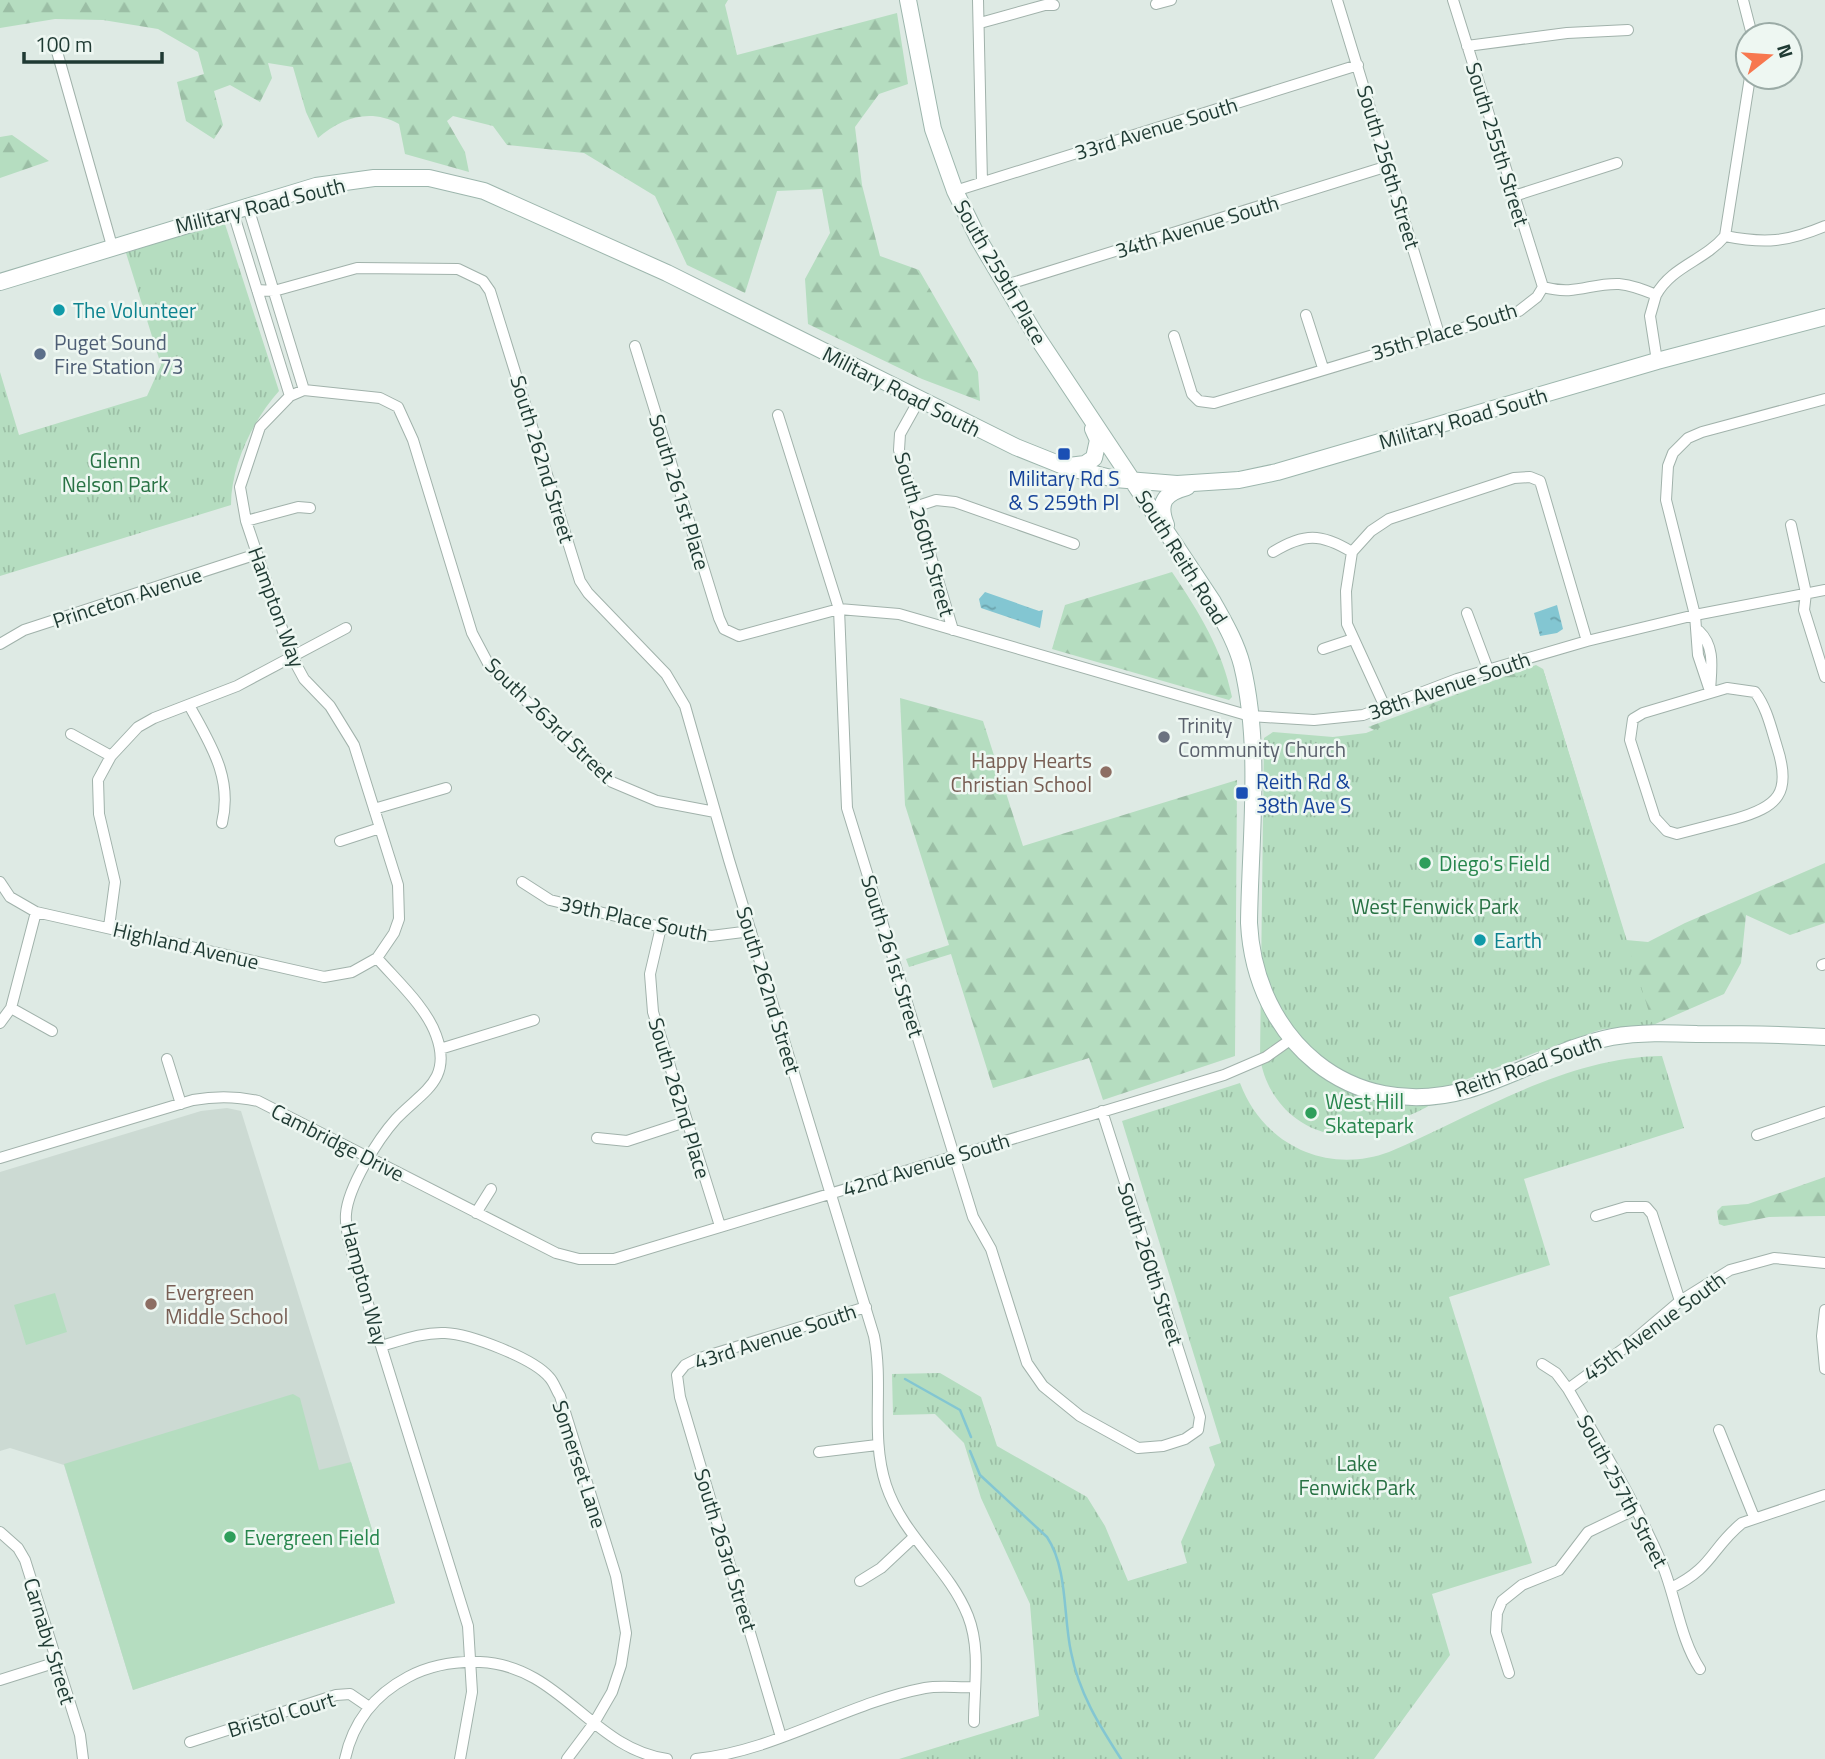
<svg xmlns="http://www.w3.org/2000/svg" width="1825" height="1759" viewBox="0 0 1825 1759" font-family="'Titillium Web',sans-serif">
<defs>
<pattern id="forest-firs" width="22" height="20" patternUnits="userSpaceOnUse" patternTransform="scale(1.75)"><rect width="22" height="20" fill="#b5ddc0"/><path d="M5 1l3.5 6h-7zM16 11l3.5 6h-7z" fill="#9bbea5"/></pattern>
<pattern id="park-tufts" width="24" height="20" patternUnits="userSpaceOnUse" patternTransform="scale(1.75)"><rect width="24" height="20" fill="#b5ddc0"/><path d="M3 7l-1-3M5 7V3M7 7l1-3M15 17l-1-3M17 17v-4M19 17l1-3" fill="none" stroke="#9bbea5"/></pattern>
<pattern id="water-ripples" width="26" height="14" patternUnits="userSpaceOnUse" patternTransform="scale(1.75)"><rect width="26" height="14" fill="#83c6d2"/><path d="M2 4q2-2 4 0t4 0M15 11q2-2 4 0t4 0" fill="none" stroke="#6ba2ab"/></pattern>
</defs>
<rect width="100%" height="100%" fill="#deeae4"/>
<path fill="#ccdad3" d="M227,1108L241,1111L395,1603L133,1690L64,1465L10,1448L0,1451V1172L201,1111Z"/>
<path fill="#b5ddc0" d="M55,1293L67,1332L26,1345L14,1305Z
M293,1394L300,1398L319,1470L351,1462L395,1603L133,1690L64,1464Z"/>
<path fill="url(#forest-firs)" d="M0,0H728L725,5L737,55L897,13L908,84L879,94L855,127L862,185L880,256L919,270L978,372L980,401L922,379L808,324L805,279L830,233L822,189L777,191L745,293L687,265L655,196L584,153L507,145L493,126L453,116L447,121L465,152L469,172L405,154L399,124C370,108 341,118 318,138L306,112L293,67L268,63L272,78L260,102L230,85L214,91L223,125L214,139L186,121L177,82L204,74L198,52L158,29L103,20L55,19L0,28Z
M12,135L49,161L0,178V137Z
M1172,572C1199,612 1222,649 1232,697L1229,700L1052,649L1065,605Z
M1536,665L1543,669L1626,940L1648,942L1685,923L1825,863V923L1790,935L1746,915L1741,963L1724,994L1653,1025L1602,1029L1538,1052L1402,743L1368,727Z
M900,698L983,721L1023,846L1237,780L1235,1056L1103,1100L1089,1058L993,1088L951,954L909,967L906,959L949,945L905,805Z
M1825,1177V1216L1769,1217L1724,1226L1719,1224L1717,1211L1722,1206L1748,1204Z"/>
<path fill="url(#park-tufts)" d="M224,221L279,391C253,420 231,465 231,505L0,576V372L19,435L147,396L161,365L126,253Z
M1543,669L1653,1025L1615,1027L1589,1032L1449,1086C1437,1105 1421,1110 1401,1119C1388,1124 1375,1131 1360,1134C1310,1142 1267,1106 1260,1057L1264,738L1273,732L1333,737L1366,733L1491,684Z
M1662,1056L1684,1128L1524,1179L1550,1265L1449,1297L1532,1563L1432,1594L1450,1655L1374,1759H899L1039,1716L1030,1604L981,1498L964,1443L935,1414L893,1415L892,1374L940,1373L981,1397L997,1446L1087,1497L1105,1526L1128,1581L1187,1563L1181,1542L1215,1465L1209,1447L1221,1443L1122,1121L1240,1083C1263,1145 1327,1175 1389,1152C1476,1115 1565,1057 1662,1056Z"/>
<path fill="url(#water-ripples)" d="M985,592L1039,611L1043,610L1040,628L981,608L979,599Z
M1557,605L1563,629L1557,633L1540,636L1534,613Z"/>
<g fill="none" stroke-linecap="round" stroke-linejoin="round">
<path stroke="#83c6d2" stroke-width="2.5" d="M905,1379L960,1410L971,1437
M970,1451L980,1475L1047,1537C1068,1569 1063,1615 1071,1652C1079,1693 1099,1725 1121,1759"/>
<g stroke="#a1b2ab" stroke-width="12">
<path id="street" d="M978,0L982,182
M1337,0L1439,334
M1453,0L1543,287
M1743,0L1752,35
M1156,4L1171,0
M980,23L1045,5H1054
M54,41L112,246
M1467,46L1567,33L1628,30
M955,191L1358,65
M1514,196L1617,163
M247,204L304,390
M232,209L290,396
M1725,236L1750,77
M1725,236C1765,244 1787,242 1825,226
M1006,285L1388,166
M1543,287C1577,296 1589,283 1619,284C1632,285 1644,290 1656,295C1672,266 1704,261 1725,236
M257,290L274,291L357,268L458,269L483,281L490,291L580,581L588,593L666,674L685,706L729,860L874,1336C884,1386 870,1436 886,1485C903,1537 949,1568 968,1616C981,1649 974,1687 974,1722
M1656,295L1650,316L1657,361
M1306,315L1323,368
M1174,336L1192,394L1199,401L1214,403L1519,311L1537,297L1543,287
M635,346L719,618L724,629L739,636L839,609L899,614L1250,716L1314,720L1363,715L1457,679L1587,641L1695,615L1825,590
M919,400L900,434L899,450L953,630
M778,415L839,609L847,808L973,1217L991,1249L1027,1363L1043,1386L1080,1416L1138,1448L1163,1446L1185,1439L1198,1430L1200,1417L1102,1111
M915,507L936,500L955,502L1074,544
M246,521L298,507L310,508
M1791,525L1806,593L1804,610L1825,677
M1273,552C1304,533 1321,533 1352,552
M1352,552L1371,531L1389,519L1514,478L1530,477L1540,481L1587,641
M1352,552L1346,591L1347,624L1385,707
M1467,613L1488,669
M1699,631C1716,647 1711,670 1710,691
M0,644L24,630L257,554
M1323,649L1353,639
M1727,688L1755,692C1767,708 1771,728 1777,747C1792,793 1778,807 1735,819C1716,824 1697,829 1677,834L1667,831L1655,818L1630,740L1633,719L1643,713Z
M1710,691L1698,655L1695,615L1666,500L1668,466L1673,453L1688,438L1702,432L1825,399
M189,705C210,744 233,777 222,823
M71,734L111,756
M374,809L446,788
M340,841L380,828
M0,882L10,897L36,912L324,977L352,972L377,958
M522,882L550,900L661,927L711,936L751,931
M109,927L115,882L99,814L98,780L111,756L138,727L154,718L237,686L346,628
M661,927L650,974L653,1012L720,1226
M1822,965L1825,964
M11,1008L52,1031
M0,1023L11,1008L36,912
M440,1049L534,1020
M167,1059L181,1104
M1757,1135L1825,1112
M597,1138L627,1141L685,1122
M0,1158L193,1100C215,1096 236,1096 258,1101L556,1253L579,1259H614L1224,1075L1266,1057L1290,1040
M476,1213L491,1189
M1596,1216L1626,1207H1646L1652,1214L1680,1301
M1825,1310L1822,1336L1825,1369
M381,1346C402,1340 423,1332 445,1333C470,1334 533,1358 549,1377C554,1382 556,1390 560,1396L616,1576L626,1633L621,1665L612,1692L594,1723L567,1759
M1542,1364L1556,1373L1568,1389C1601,1446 1636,1503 1662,1564C1676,1597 1680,1639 1700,1669
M1568,1389L1627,1346L1680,1301L1730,1270L1774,1258L1825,1263
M1719,1430L1754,1517
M819,1452L877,1445
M0,1532L18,1548L25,1560L80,1735L83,1759
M860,1581L881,1568L913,1538
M1671,1588C1713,1568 1711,1548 1742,1523L1825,1495
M1509,1673L1496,1632L1497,1613L1502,1601L1522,1585L1559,1570L1588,1532L1636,1509
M0,1680L57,1662
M781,1737L680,1397L677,1375L685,1365L697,1359L866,1307
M190,1742L336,1695L350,1694L369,1707
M345,1759C353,1722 374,1695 408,1677C431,1665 454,1661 480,1662C560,1665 592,1749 667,1759
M460,1759L472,1692L468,1626L350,1246C348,1235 345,1225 346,1214C348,1187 378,1139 396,1119C421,1092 453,1081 436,1035C426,1007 397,981 377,958L394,933L399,919L398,885L354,745L330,706L304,679L291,655L246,521L240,487L260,427L290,396L304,390L380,398L398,407L413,440L472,633L490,667L612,782L657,801L715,812
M696,1759C776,1751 847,1703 925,1688C941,1685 958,1688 974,1687"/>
</g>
<g stroke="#9db6ad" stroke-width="18">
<path id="secondary" d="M908,0L933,129L955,191L979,240L1035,334L1213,602C1224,622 1236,642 1242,665C1262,748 1250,839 1249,923C1255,1039 1349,1123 1467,1090C1516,1076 1562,1047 1612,1037C1640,1032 1669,1033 1697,1034C1740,1034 1782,1034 1825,1037
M0,282L316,186L374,178H429L484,191L667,273L1016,447L1066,467L1115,479L1177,484L1239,480L1277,472L1657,361L1825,317
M1069,466L1085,464L1094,458L1098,440L1093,429
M1166,525C1157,502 1165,493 1187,487"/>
</g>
<use href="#street" stroke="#fff" stroke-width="10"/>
<use href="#secondary" stroke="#fff" stroke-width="16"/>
</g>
<g fill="#0f9aa8" stroke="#eef7f2" stroke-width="2.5">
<circle cx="59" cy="310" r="7"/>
<circle cx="1480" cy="940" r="7"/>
</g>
<circle fill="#5c6f8a" stroke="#eef7f2" stroke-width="2.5" cx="40" cy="354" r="7"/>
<g fill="#1a4fb4" stroke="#eef7f2" stroke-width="2.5">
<rect x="1057" y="447" width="14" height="14" rx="3.5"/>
<rect x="1235" y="786" width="14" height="14" rx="3.5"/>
</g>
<circle fill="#6b7280" stroke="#eef7f2" stroke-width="2.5" cx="1164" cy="737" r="7"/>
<g fill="#8d6e63" stroke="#eef7f2" stroke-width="2.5">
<circle cx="1106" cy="772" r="7"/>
<circle cx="151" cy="1304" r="7"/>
</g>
<g fill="#2e9e5b" stroke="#eef7f2" stroke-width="2.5">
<circle cx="1425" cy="863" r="7"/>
<circle cx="1311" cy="1113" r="7"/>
<circle cx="230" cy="1537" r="7"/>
</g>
<g text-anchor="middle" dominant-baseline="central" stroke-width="5" stroke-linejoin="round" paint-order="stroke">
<g font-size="21" fill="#1f3a33" stroke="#eef7f2">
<text transform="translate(1156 128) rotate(-17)">33rd Avenue South</text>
<text transform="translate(1498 144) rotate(73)">South 255th Street</text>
<text transform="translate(1389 167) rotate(73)">South 256th Street</text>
<text transform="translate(260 205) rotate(-14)">Military Road South</text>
<text transform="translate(1197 226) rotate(-17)">34th Avenue South</text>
<text transform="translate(1001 272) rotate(60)">South 259th Place</text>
<text transform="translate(1444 331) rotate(-17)">35th Place South</text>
<text transform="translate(902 391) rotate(27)">Military Road South</text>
<text transform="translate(1463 418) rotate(-16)">Military Road South</text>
<text transform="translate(543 459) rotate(73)">South 262nd Street</text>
<text transform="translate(680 492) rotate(73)">South 261st Place</text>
<text transform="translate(925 534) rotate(74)">South 260th Street</text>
<text transform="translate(1182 557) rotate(58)">South Reith Road</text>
<text transform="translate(127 597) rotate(-18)">Princeton Avenue</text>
<text transform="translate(277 607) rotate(70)">Hampton Way</text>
<text transform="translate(1449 685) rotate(-19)">38th Avenue South</text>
<text transform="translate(550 720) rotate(44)">South 263rd Street</text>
<text transform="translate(634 918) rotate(12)">39th Place South</text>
<text transform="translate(186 945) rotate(13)">Highland Avenue</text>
<text transform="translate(893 956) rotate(73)">South 261st Street</text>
<text transform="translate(769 990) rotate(73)">South 262nd Street</text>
<text transform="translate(1528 1065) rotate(-19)">Reith Road South</text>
<text transform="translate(680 1098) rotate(73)">South 262nd Place</text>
<text transform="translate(338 1142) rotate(27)">Cambridge Drive</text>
<text transform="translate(926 1164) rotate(-17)">42nd Avenue South</text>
<text transform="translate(1151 1264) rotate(72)">South 260th Street</text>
<text transform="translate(365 1284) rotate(75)">Hampton Way</text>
<text transform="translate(1654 1326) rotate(-36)">45th Avenue South</text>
<text transform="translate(775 1336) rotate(-18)">43rd Avenue South</text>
<text transform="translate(580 1464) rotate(72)">Somerset Lane</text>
<text transform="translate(1623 1491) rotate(62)">South 257th Street</text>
<text transform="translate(726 1550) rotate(73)">South 263rd Street</text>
<text transform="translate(50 1641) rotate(73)">Carnaby Street</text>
<text transform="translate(281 1714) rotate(-17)">Bristol Court</text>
</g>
<g font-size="21" fill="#0d838f" stroke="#eef7f2" text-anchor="start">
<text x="73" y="310">The Volunteer</text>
<text x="1494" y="940">Earth</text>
</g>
<g font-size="21" fill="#4e5e75" stroke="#eef7f2" text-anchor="start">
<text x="54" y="342">Puget Sound<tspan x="54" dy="24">Fire Station 73</tspan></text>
</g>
<g font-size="21" fill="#287244" stroke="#eef7f2">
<text x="115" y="460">Glenn<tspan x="115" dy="24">Nelson Park</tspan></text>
<text x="1435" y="906">West Fenwick Park</text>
<text x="1357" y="1463">Lake<tspan x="1357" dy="24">Fenwick Park</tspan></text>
</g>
<g font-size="21" fill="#164399" stroke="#eef7f2">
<text x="1064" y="478">Military Rd S<tspan x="1064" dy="24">&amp; S 259th Pl</tspan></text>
<text x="1256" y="781" text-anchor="start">Reith Rd &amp;<tspan x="1256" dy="24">38th Ave S</tspan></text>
</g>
<g font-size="21" fill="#5b616d" stroke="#eef7f2" text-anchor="start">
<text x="1178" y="725">Trinity<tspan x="1178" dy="24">Community Church</tspan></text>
</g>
<g font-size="21" fill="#785e54" stroke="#eef7f2" text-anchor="end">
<text x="1092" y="760">Happy Hearts<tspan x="1092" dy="24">Christian School</tspan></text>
<text x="165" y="1292" text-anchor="start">Evergreen<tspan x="165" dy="24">Middle School</tspan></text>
</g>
<g font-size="21" fill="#27864d" stroke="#eef7f2" text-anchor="start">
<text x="1439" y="863">Diego's Field</text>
<text x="1325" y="1101">West Hill<tspan x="1325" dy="24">Skatepark</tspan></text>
<text x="244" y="1537">Evergreen Field</text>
</g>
</g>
<g transform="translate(1769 56) rotate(73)"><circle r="33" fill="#eef7f2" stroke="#9baba6" stroke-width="2"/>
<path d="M0-5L12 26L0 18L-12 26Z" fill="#f7774f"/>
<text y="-10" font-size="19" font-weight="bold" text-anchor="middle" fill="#1f3a33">N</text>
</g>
<path d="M24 52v10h138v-10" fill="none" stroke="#1f3a33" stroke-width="3.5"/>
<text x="35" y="52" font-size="21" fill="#1f3a33" stroke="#eef7f2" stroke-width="5" paint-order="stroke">100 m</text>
</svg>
